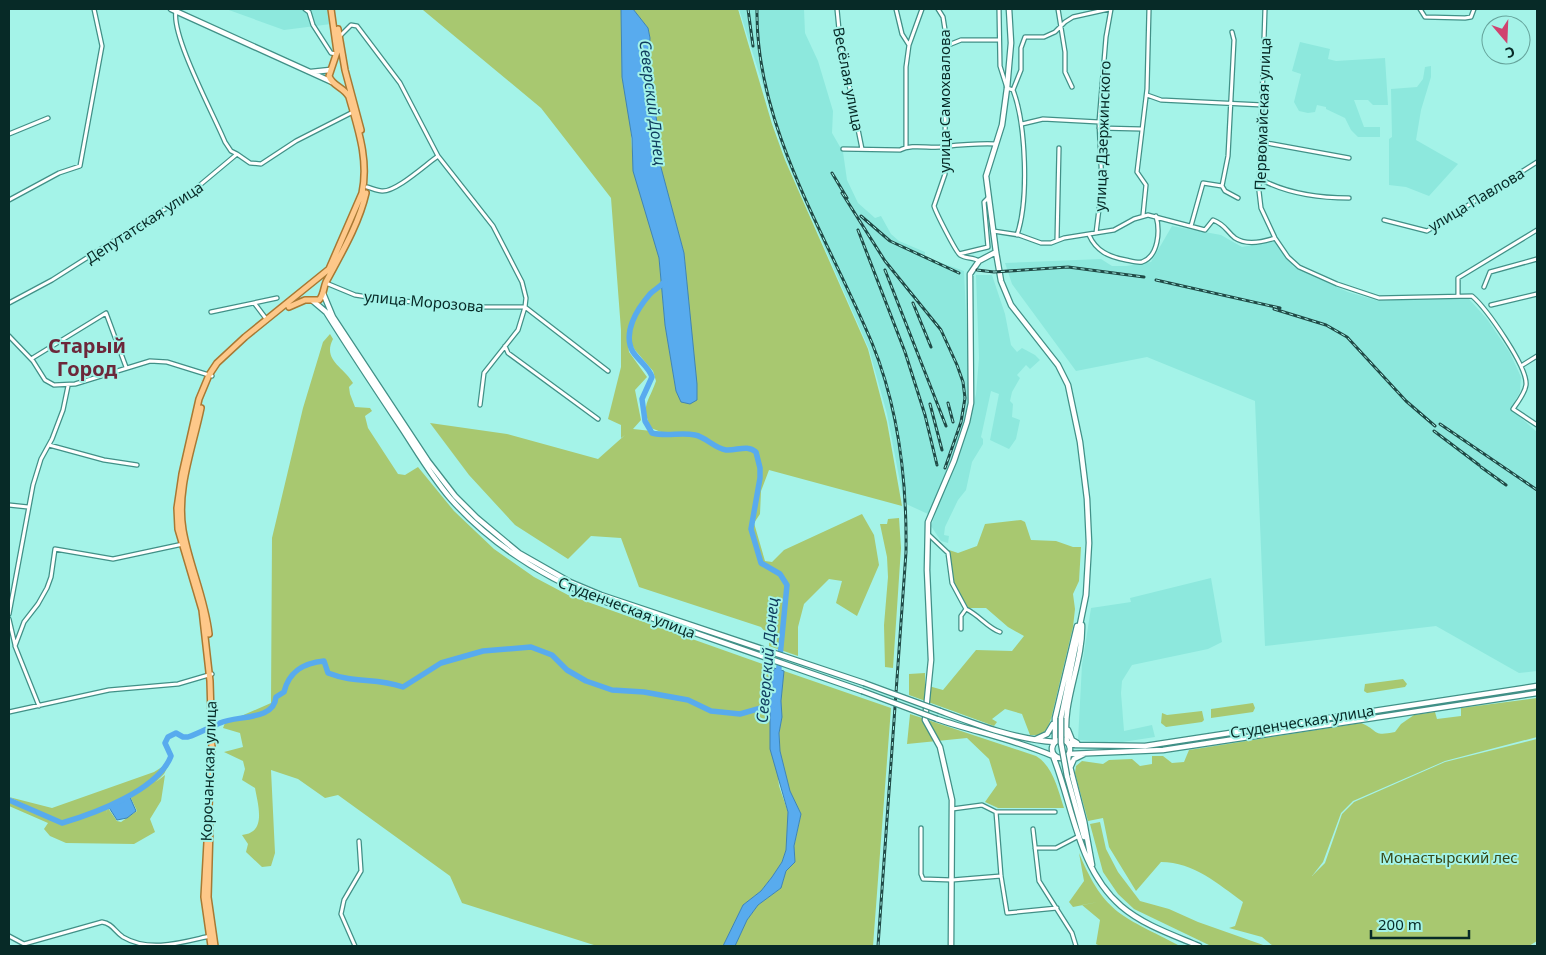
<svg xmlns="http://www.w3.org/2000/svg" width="1546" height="955" viewBox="0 0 1546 955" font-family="'Noto Sans',sans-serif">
<rect width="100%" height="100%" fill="#a4f3e8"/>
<path fill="#8de8dd" d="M226,9H329L331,24L284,30Z
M739,9H804L805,33L818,61L833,111L832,133L843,152L847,180L858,203L875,218L881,216L891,234L899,241L925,252V257L964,271L970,400L954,454L928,514L904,503L887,414L869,349L786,159Z
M1300,42L1330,49L1328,59L1336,61L1385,58L1388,105H1373L1368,100H1354L1364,127H1380V137H1358L1351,130L1345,118L1326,109V107L1317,105L1315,112L1308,113L1299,111L1294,102L1301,74L1292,71Z
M1431,66V77L1421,110L1416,140L1458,164L1429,196L1406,187L1389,185V139L1392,137L1391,89L1417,87L1423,79L1425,67Z
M1172,226L1221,235L1242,247L1274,241L1294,267L1348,292L1379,301L1454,296L1469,299L1487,319L1510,353L1521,377L1520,392L1511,409L1537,432V671L1519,673L1436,626L1265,646L1255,401L1147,357L1076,371L1012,284L1005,263L1101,259L1112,266H1126L1151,262Z
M976,275H992L1005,314L1011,345L1017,352L1022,348L1035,355L1040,360L1030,369L1026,365L1017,375L1020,378L1012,392L1010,401L1013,404L1012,417L1020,420L1016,439L1009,449L990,440L999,394L991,391L981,437L983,439V444L972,462L966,490L958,500L945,527L944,535L949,536L948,543L941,541L931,526L970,418L976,394L979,358Z
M1211,578L1222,642L1208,649L1132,665L1122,681L1121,693L1124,731L1152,725L1155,737L1116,743L1078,740L1082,665L1091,608L1131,602L1130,598Z"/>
<path fill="#a8c870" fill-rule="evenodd" d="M429,9H621L622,77L630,119L632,151L659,258L665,325L676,391L681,401L690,404L697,393L684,253L659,161L658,128L648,70L650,38L648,28L633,9H738L772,124L785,160L868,349L887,422L902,506L769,470L761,491L760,514L754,523L765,561L772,562L784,550L862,514L874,535L879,565L857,616L836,603L842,581L829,579L804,604L798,627V656L769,646V636L761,627L639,587L621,538L591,536L568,559L515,525L469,475L430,423L507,434L598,459L625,435L621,438V425L608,419L621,367V330L611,198L541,108L423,10ZM627,335L635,350L653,371L656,381C649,402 640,405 651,428L661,432L633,429L641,420L635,390L647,377L629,352Z
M330,334L333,339C322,360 344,367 353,383L349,387L350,394L355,407L370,408L372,411L365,416L368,428L398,474L405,475L418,467L454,511L494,549L534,577L568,595L774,668L770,691L771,712L779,786L788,812L786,850L782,862L772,877L761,891L743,905L723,946H597L462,903L450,876L338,795L325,798L298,779L271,770L275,853L271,866L262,867L246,852L248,844L242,835C267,833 258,805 255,788L242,780L245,769L243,761L224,752L243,747L240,733L223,728L225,723L271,703L272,538L303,408L323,342Z
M899,518L901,548L893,668L885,667L884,625L888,577L887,557L880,524H887L888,519Z
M1021,520L1025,522L1031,540L1056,541L1073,547H1081L1079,581L1073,594L1075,609L1073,627L1051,719C1047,730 1043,737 1030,735L1022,714L1005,709L992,719L997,722L994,726L909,695V674L925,673V685L943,690L976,650L1012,651L1024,636L1008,627L986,608H966L951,578V560L948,552L949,550L958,553L977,546L985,524Z
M784,671L891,708L873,946H735L747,920L758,905L781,888L786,871L795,862L794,847L801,814L790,791L780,751L779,733L782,717L781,701Z
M1403,679L1407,684L1405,687L1367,693L1364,691L1365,684Z
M1537,698V737L1445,761L1353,801L1341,813L1323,862L1312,876L1325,863L1342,814L1354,802L1445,762L1537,739V941L1529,946H1273L1262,937L1229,928L1235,926L1243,902C1218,884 1194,862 1161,862L1136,891L1109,847L1103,818L1088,821L1075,773L1076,766L1082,761L1103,764L1109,760L1132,759L1140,766L1152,764V756H1163L1172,763L1184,762L1189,750L1361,723C1379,730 1371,737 1395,732L1401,724L1414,715L1435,712L1437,719L1461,716V708Z
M1253,703L1255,708L1253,712L1211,718V709Z
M1202,711L1204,720L1202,722L1166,727L1161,723L1162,713L1167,715Z
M910,714L1036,756C1053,766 1058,790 1064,808H998L985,802L997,785L989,759L967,738L907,744Z
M170,762L164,774L156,782L165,775L161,801L150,819L155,832L134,844L66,843L50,836L44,829L48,823L9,806V801L62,823L108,807L106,813L108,808L117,821L121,822L137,811L129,794L108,805L62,822L9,797L52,808L154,772Z
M1100,822L1106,849L1118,872L1140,901L1169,909L1198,922L1266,946H1211L1134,909L1118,894L1103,872L1090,824Z
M1079,853C1105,916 1124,916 1180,946H1100L1096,944L1100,920L1082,905L1098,902L1126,924L1098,902L1073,907L1069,902L1084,881Z"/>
<path fill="#58abee" stroke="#4084b2" d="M621,9H633L648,28L650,38L648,70L658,128L659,160L684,253L697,384V400L690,404L681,402L676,391L665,325L659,258L633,171L632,138L622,77Z
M774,668L784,671L781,701L782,717L779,733L780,751L790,791L801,814L794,846L795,862L786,871L781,888L758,905L747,920L735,946H723L743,905L761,891L772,877L782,862L786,850L788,812L770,749V691Z
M129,795L136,811L127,818L117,820L108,806Z"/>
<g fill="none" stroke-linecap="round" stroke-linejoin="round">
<path stroke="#58abee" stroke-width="5.5" d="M665,281C660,287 654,290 650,294C637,309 622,333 633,352C639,361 649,367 652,377L642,399L645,421L652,433C667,437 680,432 695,435C706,437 714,448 726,450C737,451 747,444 756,452L760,468V478L751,529L761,563L780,574L787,585L778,677
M9,800L62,823C96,813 158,790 171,756L165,743L168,737L176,733L183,737H188C200,733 210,727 220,723C237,715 274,721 276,697L284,692C289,671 304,663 324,661L328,673C356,684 375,677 403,687L441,663L483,651L531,647L552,655L567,670L586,681L612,690L644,692L688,700L711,711L740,714L775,704"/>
<g stroke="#419087" stroke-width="5.5">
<path id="street" d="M305,9L309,12L313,25L331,53L336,54
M837,9L840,40L862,149
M896,9L902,34L909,45L906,67V147
M938,9L943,17L946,36L945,146V174L934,206C936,213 956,252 960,255C966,259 973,257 979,261
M999,9L1000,66L1007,88L1013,90C1026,124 1029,200 1017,235
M1058,9L1065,52V72L1072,87
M1265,9L1259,191L1261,208L1275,238L1288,257L1299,267L1337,284L1379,298L1472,296C1486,308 1528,367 1526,385C1525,393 1518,402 1513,409L1537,425
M1420,9L1425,17L1465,18L1471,17L1474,9
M176,11C171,36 214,115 225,142L231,151L237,154
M339,37L351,25L357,26L400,83L438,156L493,226L522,282L526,298L525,307L608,371
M909,45L922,9
M946,46L961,40H999
M1013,90L1021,70V48L1025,37H1044L1055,32L1065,22L1073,17L1109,9
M1147,95L1161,100L1263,105
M1022,124L1043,119L1099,122
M1099,128L1141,129
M9,134L48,118
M1261,142L1349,158
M843,149L900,150C911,144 927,148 940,147C959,145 976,143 996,144
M1260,179C1286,193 1320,198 1349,198
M1222,186L1228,156L1234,40L1232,32
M367,187C371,188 377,191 382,191C396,192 425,165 438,156
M9,200L59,173L80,166L102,46L94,9
M1143,215L1146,185L1137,172L1147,89L1149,9
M1384,220L1427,231L1537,162
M1191,226L1203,183L1222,186L1225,191L1238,198
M993,231L1019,235L1041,243H1051L1064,238L1114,230L1134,219L1148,215L1205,230L1213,220C1226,225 1226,231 1235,238C1247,246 1263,242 1275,238
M1096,233L1102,185L1099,122L1106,37L1111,9
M1089,235C1096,251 1109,257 1126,260C1131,261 1138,263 1142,262C1159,256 1160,230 1156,216
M1057,240L1059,148
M959,254L988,247L984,202L988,198
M326,283L355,295L381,299L467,307H525L518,330L484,373L480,405
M1484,287L1490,272L1537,259
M1458,295V278L1537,230
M9,303L52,280L156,214L182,200L237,154L250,163L261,164L296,141L353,112
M255,304L267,320
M1491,305L1537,294
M211,312L277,298
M9,336L33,361L45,380L54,385L75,384L150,361L167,362L212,376
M505,346L508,353L598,419
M31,359L106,313L126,367
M1521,366L1537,356
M49,445L104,460L137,465
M9,505L28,507
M929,535L948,553L952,583L966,609
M9,614L33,485L41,459L52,439L63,410L68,386
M9,619L15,645
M961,629V616L966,609C979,615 988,628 1000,632
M39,706L15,646L24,622L38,604L47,588L51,577L55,549L113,559L183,544
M9,712L109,690L178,684L212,674
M952,809L982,805L996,812H1055
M996,812L1001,876L1007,913L1057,908
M921,828V874L923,879L952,880L1001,876
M1033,829L1039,881L1072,933L1076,946
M1035,848H1056L1079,836
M9,936L24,944L102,922C113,924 114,931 123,937C150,953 183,942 210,936
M355,946L341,914L344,900L361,871L359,841"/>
</g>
<g stroke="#419087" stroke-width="7">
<path id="secondary" d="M171,9L332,82
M1009,9L1011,43L1007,88L1002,125L986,176L996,252L1001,281L1011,305L1058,365L1068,385L1080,442L1087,499L1089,543L1086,595L1061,718
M311,72L330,70
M323,293L333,317L428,461L455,496L477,518L519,553L570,582L601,595L864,683
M313,301L326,312C351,352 377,391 403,430C418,453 432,477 450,498C492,546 545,578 603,601L862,691
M1082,625C1083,664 1061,702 1067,742L1075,745L1145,746L1537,686
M940,711C978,725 1014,739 1055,742V718L1077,626
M937,719C976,732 1016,740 1053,756C1073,806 1078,869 1121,906C1143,925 1173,935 1199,946
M1068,730L1072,740L1077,743
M1036,739L1047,734L1053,724
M1052 749a9 9 0 1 1 18 0a9 9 0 1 1-18 0Z
M1070,768L1074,759L1084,754
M1067,776L1084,837
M1092,865L1084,821L1068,759L1069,754L1163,750L1537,693
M951,946L952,800L940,747L925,720L931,660L927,570L928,522L954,461L967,422L971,403L970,274L979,261L996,252"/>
</g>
<g stroke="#a87933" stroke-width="8">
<path id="primary" d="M338,29L345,70L361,130
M289,307L305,300H319C324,295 323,289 326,282C341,254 359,224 366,193
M201,408C193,447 176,490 183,530C189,565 205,598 209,634
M210,827L208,897L215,946
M211,946L204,897L212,751L210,681L202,610L178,529L177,508L182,474L199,399L209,375L217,363L245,337L329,269L362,193C369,160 358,129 349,97C344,87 332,86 329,76L337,52L331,9"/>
</g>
<use href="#street" stroke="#fff" stroke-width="3"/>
<use href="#secondary" stroke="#fff" stroke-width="4.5"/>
<use href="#primary" stroke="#fec889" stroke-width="5"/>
<g stroke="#204a46" stroke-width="3">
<path id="rail" d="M748,9L753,46
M757,9C755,126 828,238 872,343C899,409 907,481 906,552L878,946
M832,173L847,198
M842,193L885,261L941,330L957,365L963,382L965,398L961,422L945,468
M861,216L890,241L959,273
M858,230L905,352L925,415L937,465
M885,270L946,426
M977,270L994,272L1068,267L1144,277
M1156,280L1280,308
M913,303L931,347
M1274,309L1326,325L1347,337L1406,401L1435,426
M948,403L953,422
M930,404L942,450
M1440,424L1537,490
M1434,431L1479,465
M1481,467L1506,485"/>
</g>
<use href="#rail" stroke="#a4f3e8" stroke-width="1" stroke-dasharray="4" stroke-linecap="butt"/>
<g stroke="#419087" stroke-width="7" stroke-linecap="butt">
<path id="secondary-bridge" d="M864,683L940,711
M862,691L937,719
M1061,718V743L1067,776"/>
</g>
<use href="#secondary-bridge" stroke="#fff" stroke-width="4.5"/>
</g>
<g text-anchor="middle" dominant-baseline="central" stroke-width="4" stroke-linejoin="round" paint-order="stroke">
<g font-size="15" fill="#072a27" stroke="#a4f3e8">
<text transform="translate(849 79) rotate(79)">Весёлая улица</text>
<text transform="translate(944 101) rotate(-90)">улица Самохвалова</text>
<text transform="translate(1262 114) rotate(-88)">Первомайская улица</text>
<text transform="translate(1102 136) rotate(-88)">улица Дзержинского</text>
<text transform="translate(1476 199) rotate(-31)">улица Павлова</text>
<text transform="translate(144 222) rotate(-33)">Депутатская улица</text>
<text transform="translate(424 301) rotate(5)">улица Морозова</text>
<text transform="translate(627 607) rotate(21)">Студенческая улица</text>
<text transform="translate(1302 721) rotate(-9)">Студенческая улица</text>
<text transform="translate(208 771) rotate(-88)">Корочанская улица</text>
</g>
<g font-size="15" fill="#364615" stroke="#a4f3e8">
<text x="1449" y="857">Монастырский лес</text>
</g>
<g font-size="16" font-style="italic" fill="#0f3c5d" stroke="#a4f3e8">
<text transform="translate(653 103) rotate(83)">Северский Донец</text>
<text transform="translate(767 660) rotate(-85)">Северский Донец</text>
</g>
<g font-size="20" font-weight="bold" fill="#6c273a" stroke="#a4f3e8">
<text x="87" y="345">Старый<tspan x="87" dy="23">Город</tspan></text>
</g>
</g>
<rect width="1546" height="955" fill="none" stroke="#072a27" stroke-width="20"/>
<g transform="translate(1506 40) rotate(161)"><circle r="24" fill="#a4f3e8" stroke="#65a39b"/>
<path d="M0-4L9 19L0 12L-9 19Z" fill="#d0426f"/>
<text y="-8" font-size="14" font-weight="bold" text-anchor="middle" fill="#072a27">С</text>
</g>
<path d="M1371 930v8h98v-8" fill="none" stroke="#072a27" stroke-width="2.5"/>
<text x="1378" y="930" font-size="15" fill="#072a27" stroke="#a4f3e8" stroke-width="4" paint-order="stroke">200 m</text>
</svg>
